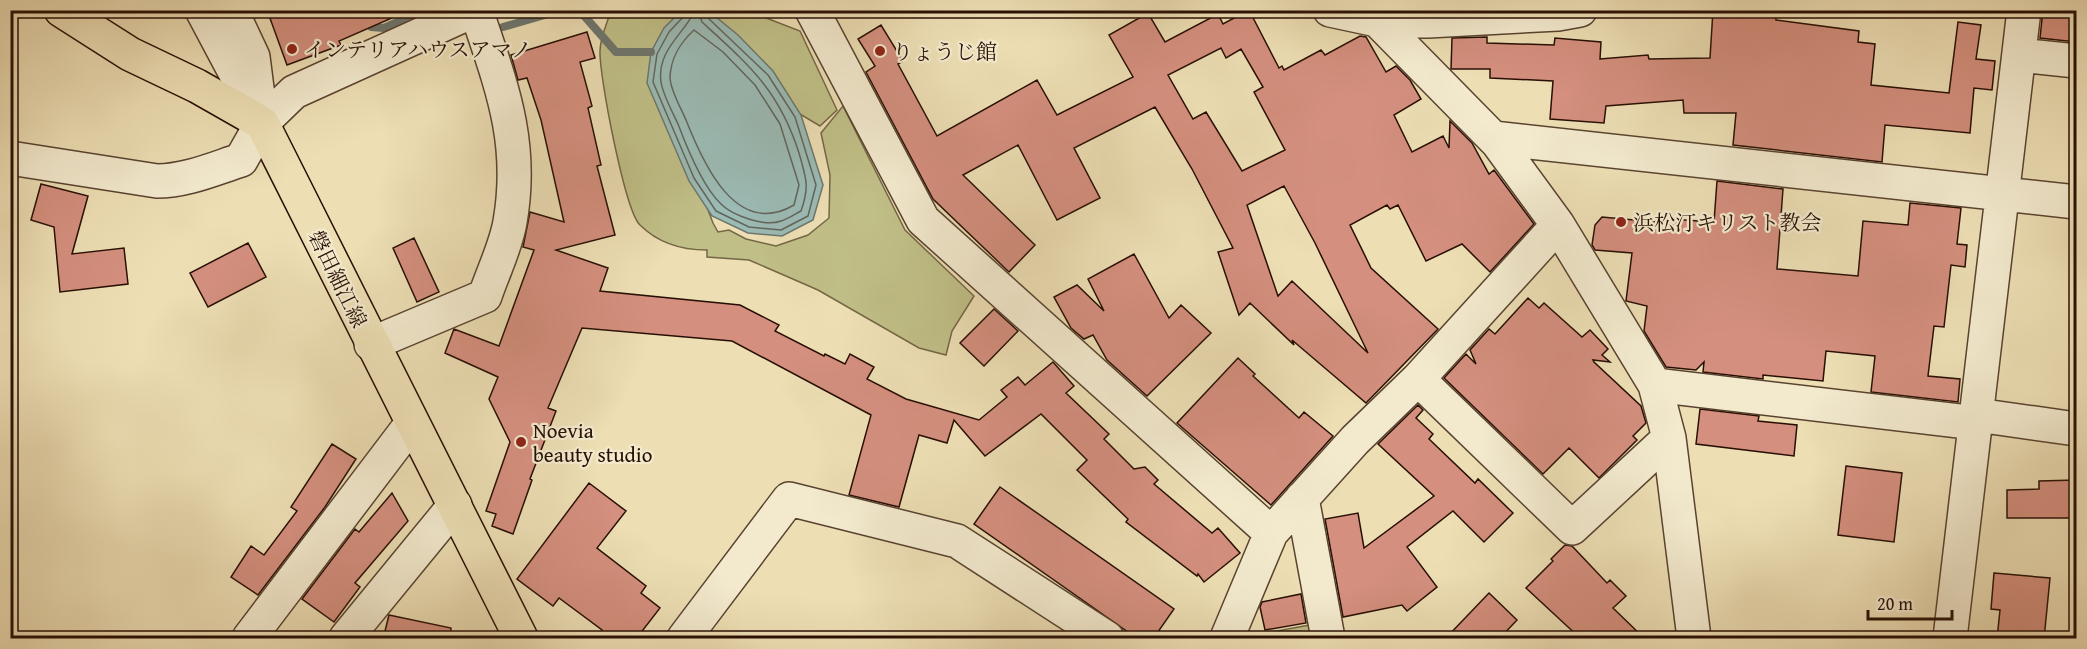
<svg xmlns="http://www.w3.org/2000/svg" width="2087" height="649" viewBox="0 0 2087 649" font-family="'Gentium Book Plus','Noto Serif JP',serif">
<rect width="100%" height="100%" fill="#eddeb4"/>
<filter id="stains"><feTurbulence type="fractalNoise" baseFrequency=".00333" numOctaves="4"/><feColorMatrix values="0 0 0 0 .2 0 0 0 0 .09 0 0 0 0 .02 0 0 0 .5 -.17"/></filter>
<radialGradient id="worn" r=".72"><stop offset=".6" stop-color="#630" stop-opacity="0"/><stop offset="1" stop-color="#630" stop-opacity=".3"/></radialGradient>
<path fill="#c0bf87" stroke="#746746" stroke-width="1.5" d="M611,11H748L800,31L837,110L820,126L790,108L681,140L713,223L718,232L729,230L746,239L776,246L808,235L829,218L830,175L821,133L843,106L905,230L974,296L952,331L946,355L919,348L818,290L749,260L707,257V250C681,250 658,243 640,225C625,211 599,75 600,51C600,38 607,23 611,11Z
M1310,625L1312,638H1267L1266,633Z"/>
<path fill="#9bbbb5" stroke="#6d766e" stroke-width="1.5" d="M681,11L711,13L738,35L773,71L801,115L823,185L813,220L782,236L748,233L712,216L689,181L647,83L651,52L664,28Z"/>
<g fill="none" stroke-linecap="round" stroke-linejoin="round">
<path stroke="#62655c" stroke-width="1.5" d="M685,10L684,16L669,32L657,54L653,82L694,178L716,211L749,227L781,230L808,216L816,185L795,117L768,75L707,17L706,10
M693,10C692,28 656,47 661,82C663,95 672,111 678,124C687,148 703,187 721,204C733,216 765,227 781,221C788,219 795,214 801,211C810,186 806,178 799,153C779,90 749,65 702,22L698,10
M694,30L723,52L755,85L780,124L799,185L794,205C736,239 703,163 686,120C681,108 670,90 670,77C671,57 680,43 694,30Z"/>
<path stroke="#6d766e" stroke-width="8" d="M579,10L616,52H651
M367,19L371,27L384,28L424,10
M503,27L562,10"/>
</g>
<path fill="#d48f7e" stroke="#280f04" stroke-width="1.5" fill-rule="evenodd" d="M267,10H410L339,41L341,45L287,65Z
M1249,10L1279,68L1282,66L1284,70L1321,50L1325,55L1360,36L1366,37L1386,72L1396,66L1410,80L1421,99L1394,115L1412,152L1443,136L1449,148L1450,121L1472,143L1489,174L1494,170L1534,224L1490,272L1462,244L1426,261L1398,205L1390,209L1387,205L1350,225L1371,268L1438,329L1366,403L1292,340L1294,345L1250,303L1239,315L1218,252L1233,248L1192,169L1155,107L1074,148L1100,198L1057,220L1018,145L963,175L1035,245L1009,272L933,199L866,72L875,66L858,39L881,25L903,61L898,64L937,136L1037,80L1057,115L1133,77L1109,35L1148,13L1165,42L1218,14L1223,24ZM1221,48L1226,58L1241,49L1263,87L1254,92L1285,150L1242,171L1206,112L1193,119L1168,75ZM1284,186L1315,243L1368,353L1292,281L1278,296L1247,205Z
M1713,10L1776,17V20L1859,31L1858,42L1875,44L1871,85L1949,93L1958,22L1981,25L1976,59L1995,61L1992,90L1974,88L1970,133L1885,125L1882,162L1733,145L1736,113H1684L1683,100L1606,106L1604,123L1550,119L1553,81L1490,78V69H1451L1452,38L1487,37V43L1554,45L1555,38L1601,42L1600,59L1648,55L1649,59L1710,58Z
M2043,10H2076V42L2040,38Z
M587,32L595,58L580,62L592,106L588,108L601,165L597,166L615,235L556,250L608,268L600,291L740,305L779,325L775,331L824,356L825,354L845,364L850,354L874,367L867,379L906,399L979,420L1007,397L1001,390L1018,377L1025,385L1053,362L1074,386L1066,393L1109,434L1104,439L1134,469L1145,467L1158,480L1154,484L1212,533L1218,528L1240,553L1204,582L1198,574L1197,576L1126,522L1128,519L1077,470L1087,460L1041,414L985,456L954,420L947,443L919,435L899,507L849,495L871,415L732,341L582,328L548,408L556,411L530,479L532,480L513,534L492,526L496,514L486,511L510,442L489,399L498,377L445,353L454,329L499,346L534,250L523,247L530,212L564,222L541,120L527,78L518,80L511,55Z
M1717,181L1783,189L1777,269L1858,276L1863,221L1908,225L1910,203L1961,208L1957,244L1967,245L1965,267L1951,265L1944,327L1934,326L1928,376L1960,379L1958,402L1871,392L1875,356L1826,351L1823,381L1763,375V379L1703,372L1704,362L1696,370L1666,367L1644,331L1647,306L1626,301L1632,253L1595,250L1592,245L1595,225L1602,217L1656,222V218L1714,222Z
M41,184L88,196L72,254L124,248L128,284L60,292L54,227L31,220Z
M414,238L439,292L417,302L393,248Z
M248,243L266,277L208,307L190,273Z
M1134,254L1169,318L1181,305L1211,333L1147,396L1107,360L1093,335L1084,339L1071,328L1054,297L1077,285L1104,311L1088,279Z
M1528,298L1539,308L1544,303L1582,337L1590,330L1608,349L1602,355L1610,362L1593,360L1594,362L1641,406L1646,423L1633,436L1637,440L1599,478L1569,448L1543,474L1444,378L1466,354L1476,364L1470,350L1489,329L1495,334Z
M994,309L1018,331L984,366L960,343Z
M1238,358L1255,374L1253,376L1299,418L1304,412L1333,436L1271,505L1177,423Z
M1418,405L1423,410L1416,418L1433,434L1429,439L1475,483L1478,479L1513,513L1484,542L1453,511L1407,547L1437,587L1407,611L1402,605L1343,617L1325,519L1358,513L1364,548L1434,496L1378,444Z
M1700,409L1759,416L1758,421L1797,425L1794,456L1696,444Z
M332,444L356,459L325,507L258,595L231,577L251,546L264,555L297,511L291,507Z
M1846,466L1902,473L1894,542L1838,535Z
M2076,480V518H2007V490L2039,489V481Z
M589,483L626,511L597,548L646,586L641,593L660,608L636,639H595L602,630L559,598L553,606L517,579Z
M1000,487L1174,609L1153,639H1138L974,524Z
M392,493L408,521L355,583L360,587L334,622L302,599L355,529L359,532Z
M1565,545L1572,546L1607,583L1610,580L1626,596L1613,608L1645,639H1581L1526,588L1553,561L1551,559Z
M1994,573L2050,578L2044,639H1997L2000,610L1991,609Z
M1489,593L1517,620L1499,639H1445Z
M1301,594L1306,623L1265,630L1260,607L1262,602Z
M389,615L451,628L450,639H383Z"/>
<g fill="none" stroke-linecap="round" stroke-linejoin="round">
<g stroke="#594330" stroke-width="36">
<path id="minor" d="M202,10L262,123
M231,10L253,57L259,104
M812,10L923,220L1271,533L1227,638
M1330,10L1377,20L1428,21L1558,14L1580,10
M1377,20L1498,143L1558,225L1655,385L1669,438L1694,638
M2019,55L2076,61
M1493,138L2076,202
M10,158L157,181C186,181 213,169 241,160L262,123L294,92L475,10
M371,344L485,296C493,272 506,246 510,222C524,141 501,85 476,10
M1418,379L1572,528L1669,438
M1655,385L1976,423
M1977,415L2076,429
M1302,498L1328,638
M1271,533L1355,440L1418,379L1558,225
M249,638L412,423
M346,638L455,505
M684,638L789,499L957,541L1107,638
M1950,638L2024,10"/>
</g>
<g stroke="#280f04" stroke-width="36">
<path id="major" d="M61,10L130,54L197,86L262,123L521,638"/>
</g>
<use href="#minor" stroke="#f3eace" stroke-width="33"/>
<use href="#major" stroke="#eddeb4" stroke-width="33"/>
</g>
<g fill="#8f2418" stroke="#f3eace" stroke-width="2">
<circle cx="292" cy="49" r="6"/>
<circle cx="880" cy="51" r="6"/>
<circle cx="1621" cy="222" r="6"/>
<circle cx="521" cy="442" r="6"/>
</g>
<g text-anchor="middle" dominant-baseline="central" stroke-width="4.5" stroke-linejoin="round" paint-order="stroke">
<g font-size="21" fill="#280f04" stroke="#f3eace" text-anchor="start">
<text x="304" y="49">インテリアハウスアマノ</text>
<text x="892" y="51">りょうじ館</text>
<text x="1633" y="222">浜松汀キリスト教会</text>
<text x="533" y="430">Noevia<tspan x="533" dy="24">beauty studio</tspan></text>
</g>
<g font-size="21" fill="#280f04" stroke="#f3eace">
<text transform="translate(338 279) rotate(64)">磐田細江線</text>
</g>
</g>
<rect width="2087" height="649" fill="none" stroke="#eddeb4" stroke-width="36"/>
<rect x="12" y="12" width="2063" height="625" fill="none" stroke="#280f04" stroke-width="3"/>
<rect x="18" y="18" width="2051" height="613" fill="none" stroke="#280f04" stroke-width="1.5"/>
<path d="M1868 610v9h84v-9" fill="none" stroke="#280f04" stroke-width="3"/>
<text x="1877" y="610" font-size="18" fill="#280f04" stroke="#f3eace" stroke-width="4.5" paint-order="stroke">20 m</text>
<rect width="100%" height="100%" filter="url(#stains)"/>
<rect width="100%" height="100%" fill="url(#worn)"/>
</svg>
